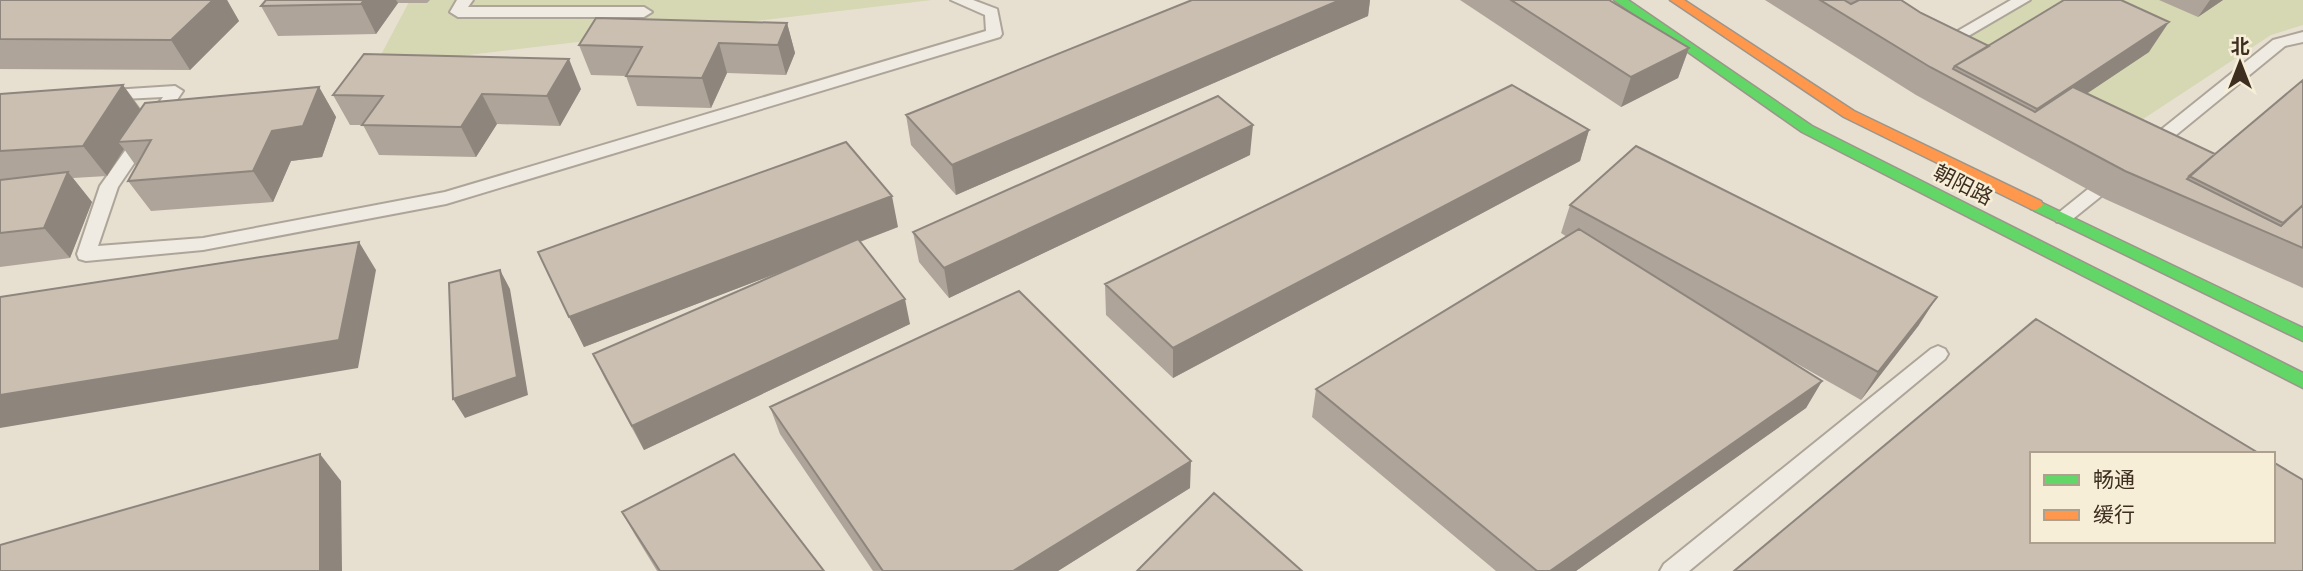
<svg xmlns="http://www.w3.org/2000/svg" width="2303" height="571" viewBox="0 0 2303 571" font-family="'Crimson Pro','Noto Sans SC',serif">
<rect width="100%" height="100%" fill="#e7e0d1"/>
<path fill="#d6d7b3" d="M410,0H932L375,66Z
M2022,0H2303V25L2271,35L2131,127L1952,39Z"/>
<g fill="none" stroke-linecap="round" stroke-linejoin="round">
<g stroke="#ada599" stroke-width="4">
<path id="lane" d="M457,0H473L468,7H644L652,12L644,17H458L450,12Z
M951,0H973L997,9L1002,34L1000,37L446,204L203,250L86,261L79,259L77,254L100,186L163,97L103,100L95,95L97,91L175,86L183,91L118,187L98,246L203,238L445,192L986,31L985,15Z
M2011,0H2030L1958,42L1952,44L1944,39Z
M2303,32V42L2285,46L2154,153H2142L2139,149L2142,145L2273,40Z
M2114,171L2123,177L2120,181L2069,222H2057L2054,218L2057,214L2108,173Z
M1938,346L1945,349L1948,354L1945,359L1689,571H1660L1664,564L1931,349Z"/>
</g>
<g stroke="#9c958a" stroke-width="3">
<path id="fast" d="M1614,0H1628L1812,126L2303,373V388L1802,132Z
M2036,200L2303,328V341L2031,209L2029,205Z"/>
</g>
<g stroke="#9c958a" stroke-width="3">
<path id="slow" d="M1670,0H1684L1854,111L2041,201L2043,205L2036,210L2031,209L1844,117Z"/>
</g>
<use href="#lane" fill="#efebe3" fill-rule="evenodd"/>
<use href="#fast" fill="#63d668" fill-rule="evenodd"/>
<use href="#slow" fill="#ff974d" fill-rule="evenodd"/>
</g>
<path fill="#afa499" d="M0,0H227L239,21L190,70L0,69Z
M266,0H430L427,3H398L376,34L278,36L261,6Z
M1192,0H1370L1368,16L956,195L911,145L906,115Z
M1460,0H1609L1689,48L1678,78L1621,107Z
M1765,0H1901L1921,13L1989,46L2149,52L2087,93L2215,154L2303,80V288L2105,199L1916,95Z
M2159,0H2223L2198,17Z
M787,23L795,53L786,75L727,73L711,108L637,106L626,76L591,75L579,45Z
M123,85L141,109L319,87L336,117L322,157L291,161L273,202L151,211L128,181L136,166L124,149L107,176L73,178L92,202L70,258L0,267V94Z
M581,89L560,126L497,124L476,157L379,155L363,125H350L333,95Z
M1589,130L1580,161L1173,378L1106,315L1105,284Z
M1250,155L949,298L919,262L913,232Z
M1570,205L1919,325L1861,400L1785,357L1822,381L1806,408L1576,571H1496L1312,417L1316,389L1567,237L1561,233Z
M898,227L860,242L910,324L644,450L605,379L593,354L804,263L584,347L538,252Z
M770,407L1190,488L1058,571H873L780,434Z
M622,512L824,571H657L635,535Z"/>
<path fill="#8e867d" d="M213,0H227L239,21L190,70L171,40Z
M364,0H396L398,3L376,34L361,4Z
M1340,0H1370L1368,16L956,195L952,165Z
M2210,0H2223L2198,17Z
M2169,22L2149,52L2040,125L2030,120L2037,109Z
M787,23L795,53L786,75L778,45Z
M719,43L727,73L711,108L702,78Z
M1689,48L1678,78L1621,107L1631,77Z
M569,59L581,89L560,126L547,96Z
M123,85L144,115L118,142L124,149L107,176L83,146Z
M319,87L336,117L322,157L291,161L273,202L253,171L272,131Z
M482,94L497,124L476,157L461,127Z
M1253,125L1250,155L949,298L944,268Z
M1589,130L1580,161L1173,378V348Z
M68,172L92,202L70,258L44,228Z
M892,196L898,227L584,347L569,317Z
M359,242L376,270L358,368L0,428V395Z
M500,270L510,289L528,395L465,418L453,399Z
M1937,297L1919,325L1861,400L1878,372Z
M905,299L910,324L644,450L632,426Z
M1822,381L1806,408L1576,571H1550Z
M320,454L341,481L342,571H320Z
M1191,461L1190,488L1058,571H1013Z"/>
<path fill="#cbbfb2" stroke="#8e867d" stroke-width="2" d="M0,0H213L171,40L0,39Z
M266,0H364L361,4L261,6Z
M1192,0H1340L952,165L906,115Z
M1511,0H1609L1689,48L1631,77Z
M1820,0H1844L1851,4L1859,0H1901L1921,13L1989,46L1955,66L1953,69L2035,112L2073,87L2215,154L2187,179L2281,226L2303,205V248L2125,171L1930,67Z
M2064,0H2121L2169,22L2037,109L1955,66Z
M596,18L787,23L778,45L719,43L702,78L626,76L642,47L579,45Z
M364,54L569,59L547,96L482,94L461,127L362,125L383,96L333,95Z
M2303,80V205L2283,223L2189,176Z
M123,85L83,146L0,151V94Z
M1512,85L1589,130L1173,348L1105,284Z
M319,87L303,126L272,131L253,171L128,181L151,140L118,142L145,103Z
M1218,96L1253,125L944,268L913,232Z
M846,142L892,196L569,317L538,252Z
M1636,146L1937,297L1878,372L1570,205Z
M68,172L44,228L0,233V180Z
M1579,229L1822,381L1550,571H1537L1316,389Z
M858,239L905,299L632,426L593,354Z
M359,242L339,340L0,395V297Z
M500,270L517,377L453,399L449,283Z
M1019,291L1191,461L1013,571H883L770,407Z
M2036,319L2260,454H2032V541H2273V462L2303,480V571H1734Z
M320,454V571H0V545Z
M734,454L824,571H660L622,512Z
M1214,493L1302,571H1137Z"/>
<g text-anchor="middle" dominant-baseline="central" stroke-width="5" stroke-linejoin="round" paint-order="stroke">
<g font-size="21" fill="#3d2e20" stroke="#f7eed8">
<text transform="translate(1963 185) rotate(27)">朝阳路</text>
</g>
</g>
<rect x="2030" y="452" width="245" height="91" fill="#f7eed8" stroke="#ada18e" stroke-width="2"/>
<rect x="2044" y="475" width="35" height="10" fill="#63d668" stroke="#ada18e" stroke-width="2"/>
<text x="2093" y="487" font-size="21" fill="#3d2e20">畅通</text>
<rect x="2044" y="510" width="35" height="10" fill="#ff974d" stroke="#ada18e" stroke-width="2"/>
<text x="2093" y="522" font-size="21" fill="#3d2e20">缓行</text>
<g transform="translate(2240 63)" stroke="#f7eed8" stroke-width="5" paint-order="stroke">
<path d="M0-5L12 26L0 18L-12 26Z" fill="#3d2e20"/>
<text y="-10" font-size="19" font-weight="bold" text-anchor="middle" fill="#3d2e20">北</text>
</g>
</svg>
